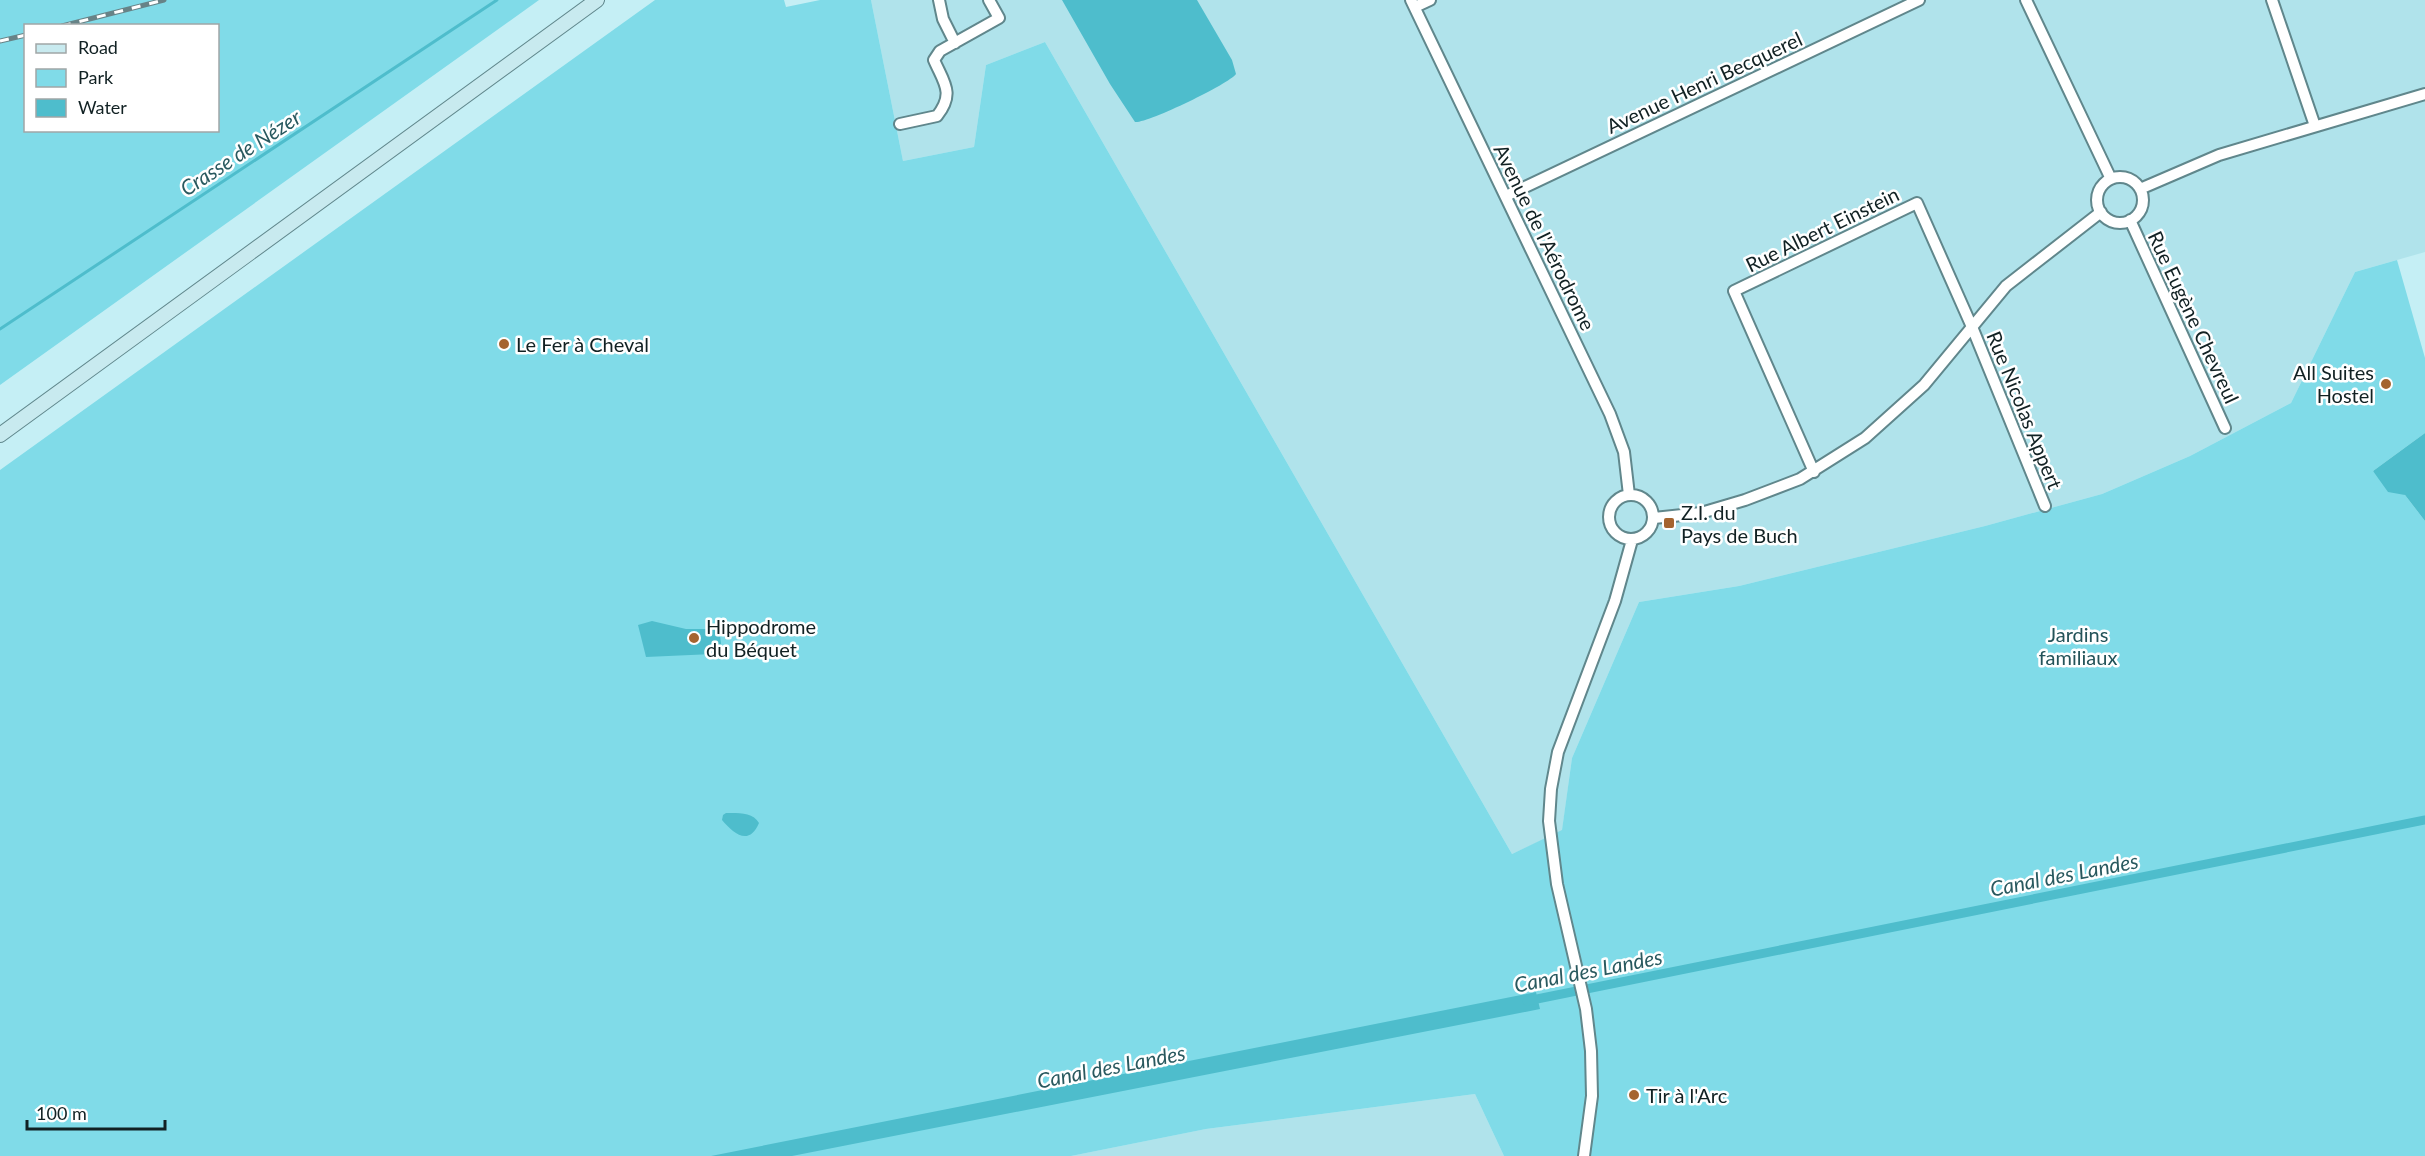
<svg xmlns="http://www.w3.org/2000/svg" width="2425" height="1156" viewBox="0 0 2425 1156" font-family="Lato,sans-serif">
<rect width="100%" height="100%" fill="#c5eff5"/>
<path fill="#b0e3eb" d="M871,0H2425V252L2355,272L2291,403L2190,456L2102,494L1985,526L1739,586L1639,602L1572,758L1562,831L1512,854L1045,42L986,65L974,147L903,161Z
M1475,1094L1504,1156H1071L1206,1129Z"/>
<path fill="#80dbe8" fill-rule="evenodd" d="M0,0H539L0,385ZM26,26H218V130H26Z
M655,0H784L786,7L820,0H871L903,161L974,147L986,65L1045,42L1512,854L1562,830L1572,758L1639,602L1739,586L1985,526L2102,494L2190,456L2291,403L2355,272L2397,260L2425,358V433L2373,471L2405,495L2425,521V1156H1504L1475,1094L1206,1129L1071,1156H0V470Z"/>
<path fill="#4ebdcc" d="M1062,0H1197L1232,60L1236,74C1229,84 1146,124 1135,122L1110,84Z
M2425,433V521L2405,495L2388,492L2373,471Z
M652,621L686,629H719L722,650L713,654L646,657L638,625Z
M726,813C738,813 753,812 759,823C749,847 733,833 722,820L723,815Z
M1536,992L1540,1009L792,1156H711Z"/>
<g fill="none" stroke-linecap="round" stroke-linejoin="round">
<path stroke="#4ebdcc" stroke-width="3" d="M0,329L497,0"/>
<path stroke="#4ebdcc" stroke-width="9" d="M1527,1001L2425,820"/>
<g stroke="#60878c" stroke-width="14">
<path id="street" d="M939,0L943,19L955,43
M1411,0L1610,414L1624,452L1629,495
M2026,0L2111,179
M2272,0L2315,126
M1415,7L1430,0
M900,124L937,116C955,93 944,83 934,60L940,51L999,18L989,0
M2097 200a23 23 0 1 1 46 0a23 23 0 1 1-46 0Z
M2140,189L2219,155L2425,94
M1506,196L1919,0
M2130,220L2225,428
M1814,472L1734,291L1917,203L1972,327L2045,506
M1609 517a22 22 0 1 1 44 0a22 22 0 1 1-44 0Z
M1654,518L1701,513L1745,500L1800,479L1865,438L1924,385L2006,286L2101,212
M1584,1156L1592,1096L1591,1051L1586,1009L1557,884L1549,821L1551,789L1558,752L1615,601L1632,540"/>
</g>
<g stroke="#60878c" stroke-width="16">
<path id="secondary" d="M0,435L597,0"/>
</g>
<use href="#street" stroke="#fff" stroke-width="10"/>
<use href="#secondary" stroke="#c8eaef" stroke-width="14"/>
<g stroke="#678387" stroke-width="5">
<path id="rail" d="M62,26L164,0
M0,41L26,35"/>
</g>
<use href="#rail" stroke="#fff" stroke-width="3" stroke-dasharray="9" stroke-linecap="butt"/>
</g>
<g fill="#a5642f" stroke="#fff" stroke-width="2">
<circle cx="504" cy="344" r="6"/>
<circle cx="2386" cy="384" r="6"/>
<rect x="1663" y="517" width="12" height="12" rx="3"/>
<circle cx="694" cy="638" r="6"/>
<circle cx="1634" cy="1095" r="6"/>
</g>
<g text-anchor="middle" dominant-baseline="central" stroke-width="5" stroke-linejoin="round" paint-order="stroke">
<g font-size="20" fill="#112123" stroke="#fff">
<text transform="translate(1704 82) rotate(-25)">Avenue Henri Becquerel</text>
<text transform="translate(1822 229) rotate(-26)">Rue Albert Einstein</text>
<text transform="translate(1545 237) rotate(64)">Avenue de l'Aérodrome</text>
<text transform="translate(2194 317) rotate(65)">Rue Eugène Chevreul</text>
<text transform="translate(2025 410) rotate(68)">Rue Nicolas Appert</text>
</g>
<g font-size="20" fill="#112123" stroke="#fff" text-anchor="start">
<text x="516" y="344">Le Fer à Cheval</text>
<text x="2374" y="372" text-anchor="end">All Suites<tspan x="2374" dy="23">Hostel</tspan></text>
<text x="1681" y="512">Z.I. du<tspan x="1681" dy="23">Pays de Buch</tspan></text>
<text x="706" y="626">Hippodrome<tspan x="706" dy="23">du Béquet</tspan></text>
<text x="1646" y="1095">Tir à l'Arc</text>
</g>
<g font-size="20" fill="#235359" stroke="#fff">
<text x="2078" y="634">Jardins<tspan x="2078" dy="23">familiaux</tspan></text>
</g>
<g font-size="21" font-style="italic" fill="#29595f" stroke="#fff">
<text transform="translate(240 152) rotate(-33)">Crasse de Nézer</text>
<text transform="translate(2064 874) rotate(-11)">Canal des Landes</text>
<text transform="translate(1588 970) rotate(-11)">Canal des Landes</text>
<text transform="translate(1111 1066) rotate(-11)">Canal des Landes</text>
</g>
</g>
<rect x="24" y="24" width="195" height="108" fill="#ffffff" stroke="#a0a6a7" stroke-width="1.5"/>
<rect x="36" y="44" width="30" height="9" fill="#c8eaef" stroke="#a0a6a7" stroke-width="1.5"/>
<text x="78" y="54" font-size="18" fill="#112123">Road</text>
<rect x="36" y="69" width="30" height="18" fill="#80dbe8" stroke="#a0a6a7" stroke-width="1.5"/>
<text x="78" y="84" font-size="18" fill="#112123">Park</text>
<rect x="36" y="99" width="30" height="18" fill="#4ebdcc" stroke="#a0a6a7" stroke-width="1.5"/>
<text x="78" y="114" font-size="18" fill="#112123">Water</text>
<path d="M27 1120v9h138v-9" fill="none" stroke="#112123" stroke-width="3"/>
<text x="36" y="1120" font-size="18" fill="#112123" stroke="#ffffff" stroke-width="4.5" paint-order="stroke">100 m</text>
</svg>
